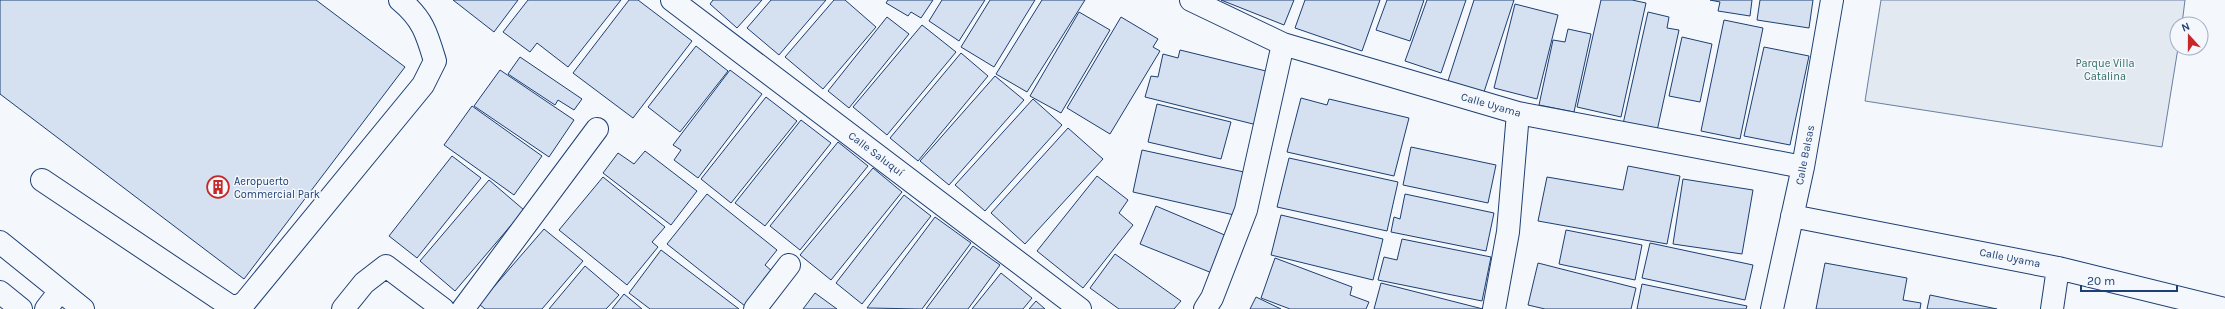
<svg xmlns="http://www.w3.org/2000/svg" width="2225" height="309" viewBox="0 0 2225 309" font-family="Karla,sans-serif">
<rect width="100%" height="100%" fill="#f4f7fb"/>
<path fill="#e3e9f0" stroke="#687fa3" d="M1881,0H2185L2182,24H2177L2178,48L2162,147L1865,101Z"/>
<path fill="#d5e0f0" stroke="#1d3f73" d="M0,0H316L405,67L244,279L0,94Z
M453,0H518L494,32Z
M528,0H621L568,67L537,43L530,52L503,32Z
M629,0H638L692,41L633,118L573,73Z
M713,0H762L737,28L710,4Z
M771,0H826L779,55L747,28Z
M834,0H845L876,27L823,89L785,57Z
M888,0H933L921,18L911,12L908,16L886,3Z
M942,0H985L959,41L929,21Z
M990,0H1035L994,67L961,47Z
M1042,0H1085L1027,92L996,74Z
M1221,0H1294L1284,25Z
M1305,0H1380L1362,51L1295,28Z
M1387,0H1424L1410,41L1376,30Z
M1427,0H1466L1441,73L1405,61Z
M1474,0H1514L1483,95L1447,84Z
M1601,0H1632L1646,3L1621,117L1577,107Z
M1710,0H1752L1750,16L1718,11L1720,2Z
M1760,0H1813L1809,28L1757,20Z
M1515,4L1558,15L1537,99L1494,88Z
M1079,12L1110,30L1061,113L1030,96Z
M1648,12L1669,17L1667,28L1679,30L1657,131L1623,124Z
M887,17L909,34L849,108L828,91Z
M1121,17L1158,39L1153,47L1160,51L1110,134L1067,108Z
M1724,20L1763,28L1740,139L1701,131Z
M922,25L956,52L887,135L853,107Z
M1568,29L1591,34L1574,112L1539,105L1553,40L1565,42Z
M1682,37L1712,44L1700,102L1669,96Z
M696,46L728,71L680,132L648,107Z
M1764,47L1809,56L1790,145L1744,136Z
M1180,50L1270,72L1257,125L1145,97L1151,76L1158,77L1163,54L1178,58Z
M961,53L988,76L918,161L890,138Z
M520,57L582,99L574,110L558,100L555,105L508,74Z
M500,70L574,120L549,157L474,106Z
M730,70L762,94L698,178L674,160L681,150L673,145Z
M995,76L1024,100L949,185L920,161Z
M766,97L797,121L731,203L701,179Z
M1301,98L1327,105L1329,99L1409,118L1394,176L1287,152Z
M1033,99L1062,125L985,211L955,185Z
M1157,104L1231,122L1221,159L1148,142Z
M472,106L542,156L514,195L444,145Z
M801,120L831,143L765,226L735,203Z
M1068,128L1103,159L1025,244L991,213Z
M838,142L868,166L800,250L770,226Z
M1411,147L1496,165L1488,203L1403,185Z
M1142,150L1244,172L1234,215L1133,192Z
M645,151L697,191L671,225L603,173L618,153L634,164Z
M452,156L481,178L417,258L389,236Z
M1289,158L1398,182L1387,231L1277,207Z
M1628,166L1680,176L1667,244L1538,221L1547,177L1623,190Z
M873,168L902,192L831,280L800,255Z
M1097,176L1128,200L1119,213L1133,225L1083,288L1037,251Z
M603,177L665,227L652,242L658,247L627,285L559,230Z
M1683,179L1753,190L1742,254L1673,244Z
M489,180L524,210L455,291L420,261Z
M707,194L777,250L765,265L773,272L745,306L667,244Z
M1405,194L1494,213L1486,251L1391,232L1394,217L1400,219Z
M904,195L931,216L862,304L836,283Z
M1156,206L1227,236L1212,273L1140,244Z
M1281,215L1383,239L1373,280L1271,255Z
M935,217L971,243L922,309L867,308Z
M544,229L583,261L542,309H485L479,304Z
M1566,230L1642,245L1635,280L1559,264Z
M1402,239L1491,257L1482,301L1378,280L1384,257L1397,260Z
M1650,243L1753,265L1745,300L1642,278Z
M973,246L1000,265L968,309H926Z
M661,250L739,309H650L629,293Z
M1115,254L1181,301L1174,309H1119L1090,288Z
M1275,258L1352,287L1350,295L1369,302L1366,309H1290L1261,298Z
M1538,263L1636,288L1631,309H1545L1528,305Z
M1825,263L1907,278L1903,300L1921,303L1920,309H1816Z
M585,266L619,295L606,309H549Z
M1001,273L1032,298L1023,309H972Z
M1381,283L1483,309H1374Z
M1642,284L1747,306L1746,309H1637Z
M815,293L837,309H803Z
M624,294L642,309H612Z
M1930,295L1997,309H1927Z
M1256,297L1281,309H1250Z
M1036,301L1045,309H1029Z"/>
<g fill="none" stroke-linecap="round" stroke-linejoin="round">
<g stroke="#1d3f73" stroke-width="24">
<path id="minor" d="M672,0L1080,309
M1191,0L1283,44L1518,113L1803,167
M42,180L230,306H239L245,302L423,85L435,61C427,34 423,19 400,0
M1792,216L2058,268L2225,309
M0,242L83,309
M0,292L21,309
M46,309L60,291
M343,309L364,283L386,266L443,309
M463,309L597,129
M755,309L789,265
M1205,309L1212,298L1246,210L1283,44
M1494,309L1508,232L1518,113
M1772,309L1803,167L1832,0
M2052,309L2058,268"/>
</g>
<use href="#minor" stroke="#f4f7fb" stroke-width="22"/>
</g>
<defs>
<g id="building-ring" transform="scale(1.15)"><circle r="9.5" fill="#f4f7fb" stroke="#c62828" stroke-width="1.5"/><path d="M-4-6H4V6H1V3H-1V6H-4ZM-2.5-4.3h1.7v1.8h-1.7ZM.8-4.3h1.7v1.8H.8ZM-2.5-1h1.7V.8h-1.7ZM.8-1h1.7V.8H.8Z" fill="#c62828"/></g>
</defs>
<g fill-rule="evenodd">
<use href="#building-ring" x="218" y="187"/>
</g>
<g text-anchor="middle" dominant-baseline="central" stroke-width="3" stroke-linejoin="round" paint-order="stroke">
<g font-size="11" fill="#2c6c60" stroke="#f4f7fb">
<text x="2105" y="63">Parque Villa<tspan x="2105" dy="13">Catalina</tspan></text>
</g>
<g font-size="11" fill="#1d3f73" stroke="#f4f7fb">
<text transform="translate(1491 105) rotate(16)">Calle Uyama</text>
<text transform="translate(876 154) rotate(37)">Calle Saluquí</text>
<text transform="translate(1805 155) rotate(-79)">Calle Balsas</text>
<text transform="translate(2010 258) rotate(11)">Calle Uyama</text>
</g>
<g font-size="11" fill="#1d3f73" stroke="#f4f7fb" text-anchor="start">
<text x="234" y="181">Aeropuerto<tspan x="234" dy="13">Commercial Park</tspan></text>
</g>
</g>
<g transform="translate(2189 36) rotate(339)"><circle r="19" fill="#f4f7fb" stroke="#9eadc5"/>
<path d="M0-3L7 15L0 10L-7 15Z" fill="#c62828"/>
<text y="-6" font-size="11" font-weight="bold" text-anchor="middle" fill="#1d3f73">N</text>
</g>
<path d="M2081 285v6h96v-6" fill="none" stroke="#1d3f73" stroke-width="2"/>
<text x="2087" y="285" font-size="12" fill="#1d3f73" stroke="#f4f7fb" stroke-width="3" paint-order="stroke">20 m</text>
</svg>
